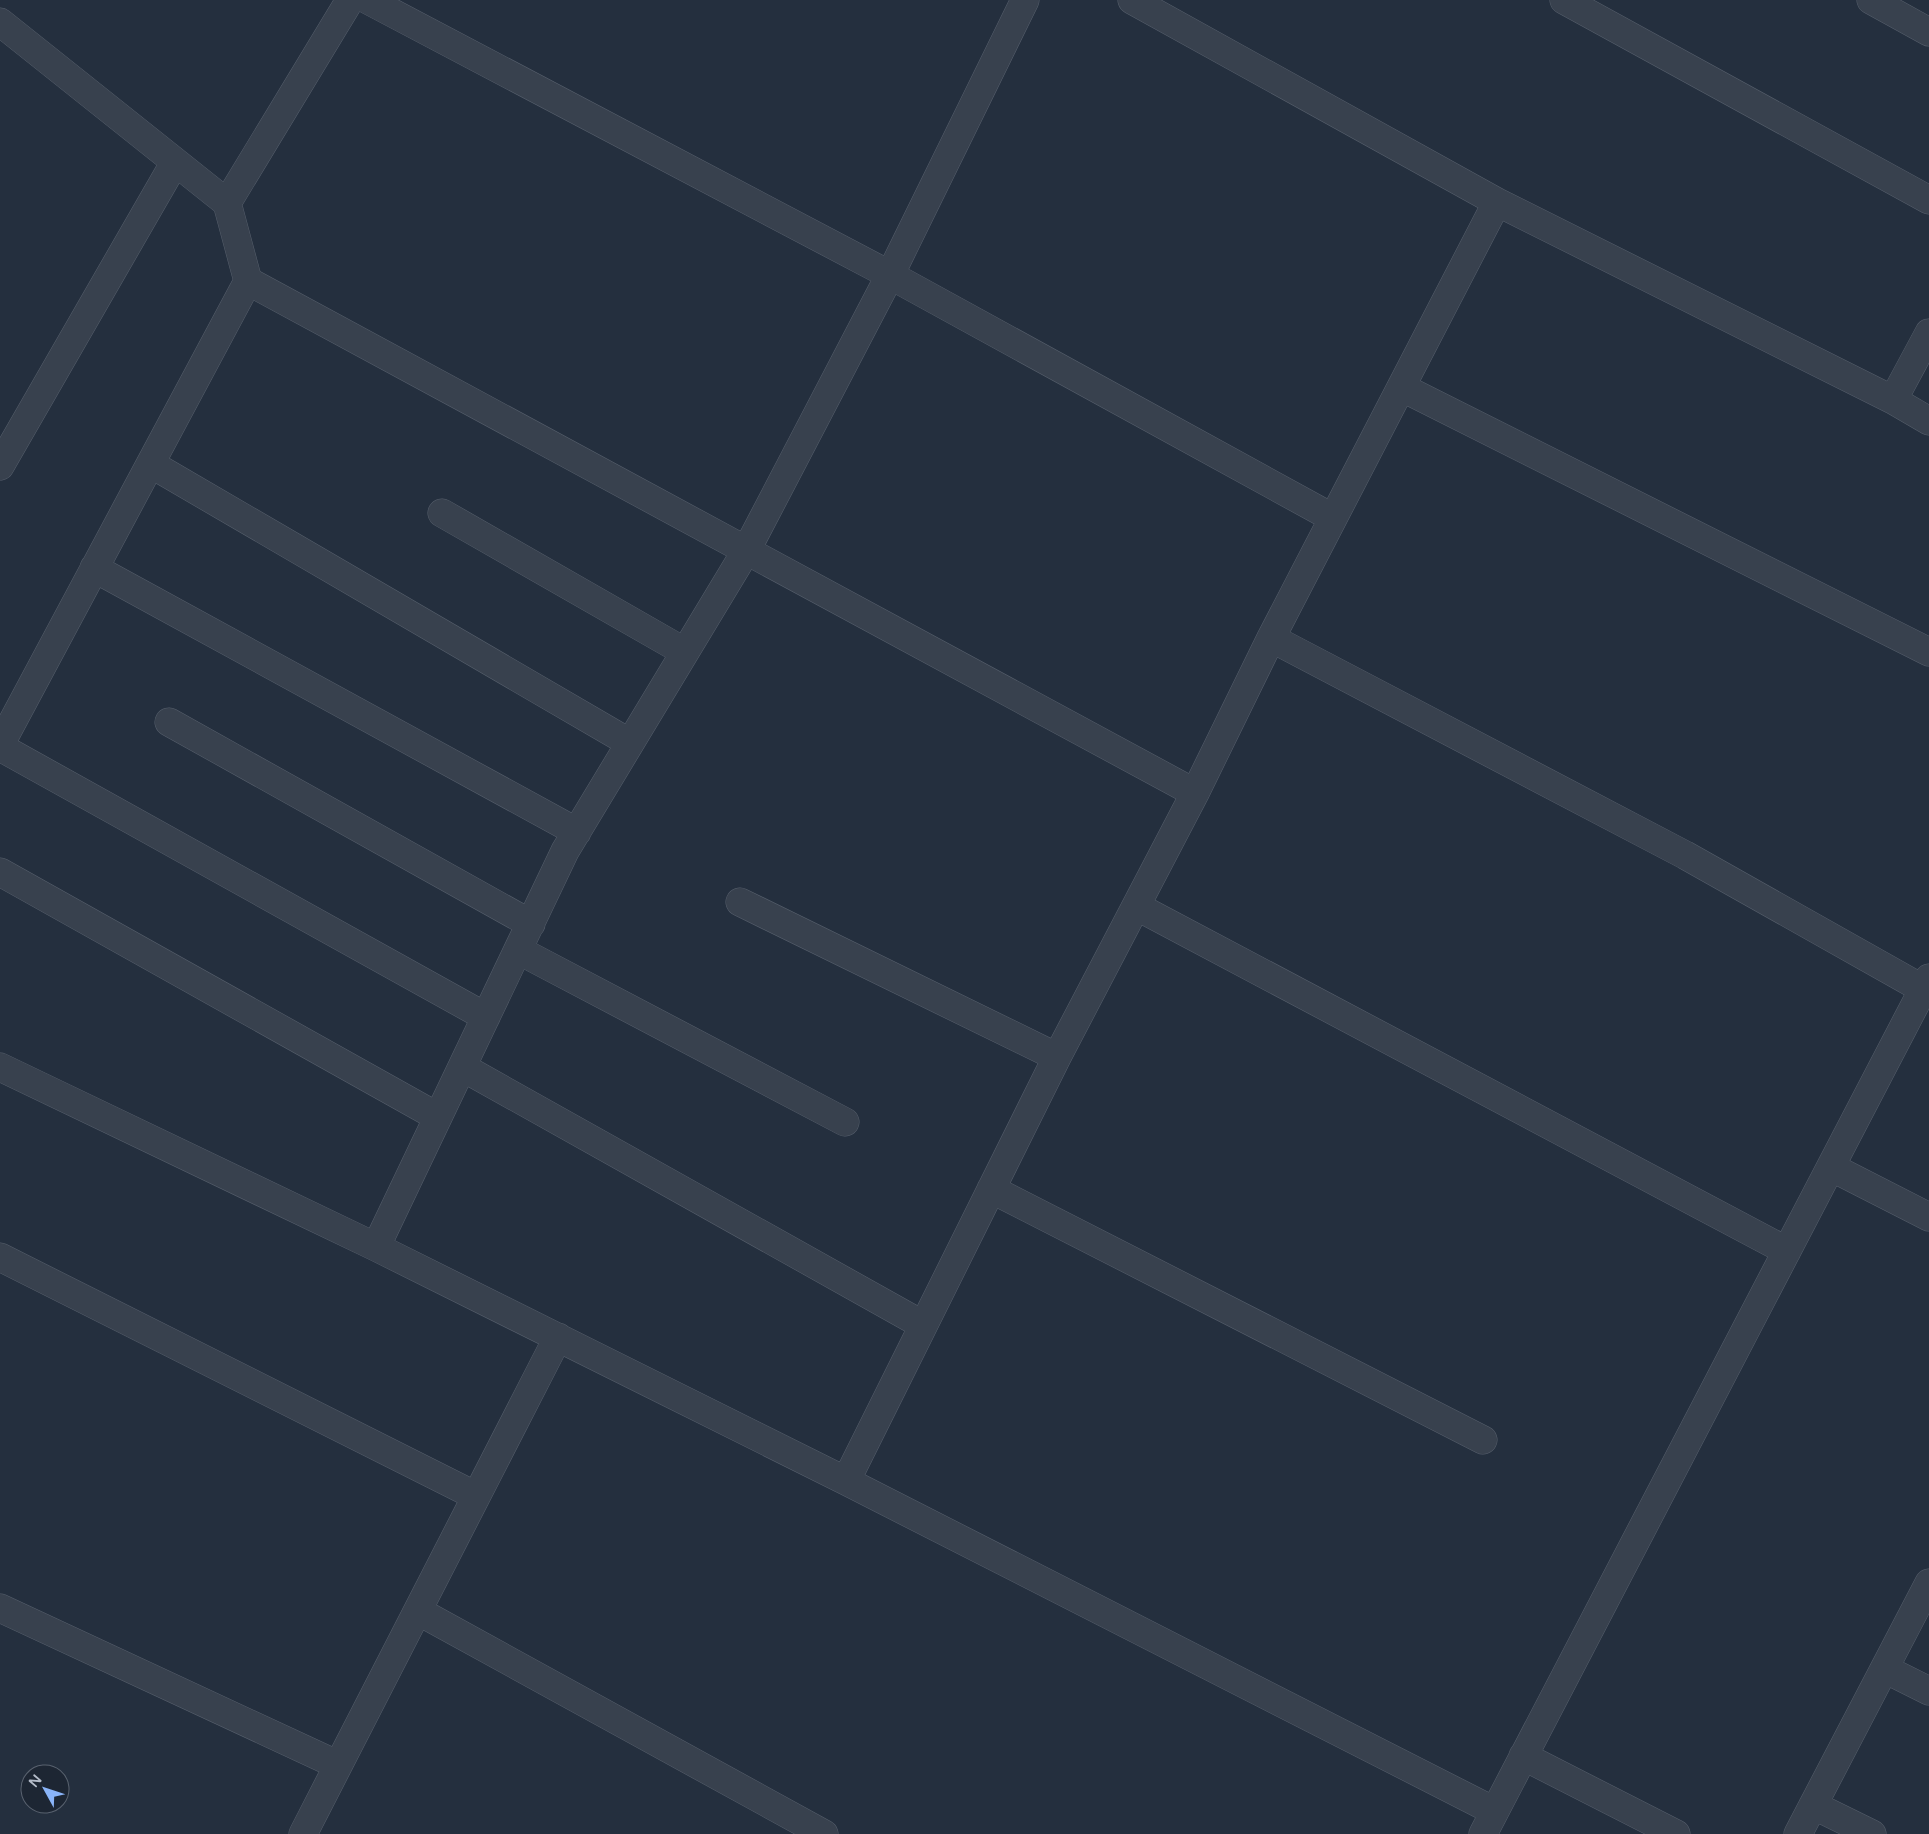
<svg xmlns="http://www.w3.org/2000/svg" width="1929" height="1834" viewBox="0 0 1929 1834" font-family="'Varela Round',sans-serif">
<rect width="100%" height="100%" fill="#242f3e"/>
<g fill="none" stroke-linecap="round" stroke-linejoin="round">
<g stroke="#565f6c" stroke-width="29">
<path id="minor" d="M368,0L890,275L1333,518
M1132,0L1497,202L1893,400L1929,421
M1564,0L1929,200
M1871,0L1929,32
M0,22L227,203
M248,281L1195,793
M1401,387L1929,652
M1893,400L1929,333
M151,464L630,743
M0,466L175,162
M442,513L685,652
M94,568L577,832
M1271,638L1685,855L1923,989
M169,722L531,924
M0,745L248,281L227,203L350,0
M0,747L486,1017
M0,872L438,1117
M740,902L1057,1057
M1136,906L1787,1251
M518,950L845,1122
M0,1067L376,1247L846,1481L1494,1811
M462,1067L923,1325
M1831,1167L1929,1217
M991,1189L1483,1440
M376,1247L565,851L746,551L890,275L1025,0
M0,1257L476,1496
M846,1481L1057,1057L1195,793L1271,638L1497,202
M0,1608L338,1765
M418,1611L824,1834
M1885,1669L1929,1691
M1523,1756L1676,1834
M1813,1805L1872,1834
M303,1834L558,1337
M1483,1834L1929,978
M1798,1834L1929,1583"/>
</g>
<use href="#minor" stroke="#38414e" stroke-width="28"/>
</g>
<g transform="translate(45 1789) rotate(310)"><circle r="24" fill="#1d2633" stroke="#59626f"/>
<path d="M0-4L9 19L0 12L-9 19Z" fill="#8ab4f8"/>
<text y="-8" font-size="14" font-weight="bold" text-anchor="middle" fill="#b4bcc9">N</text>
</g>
</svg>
